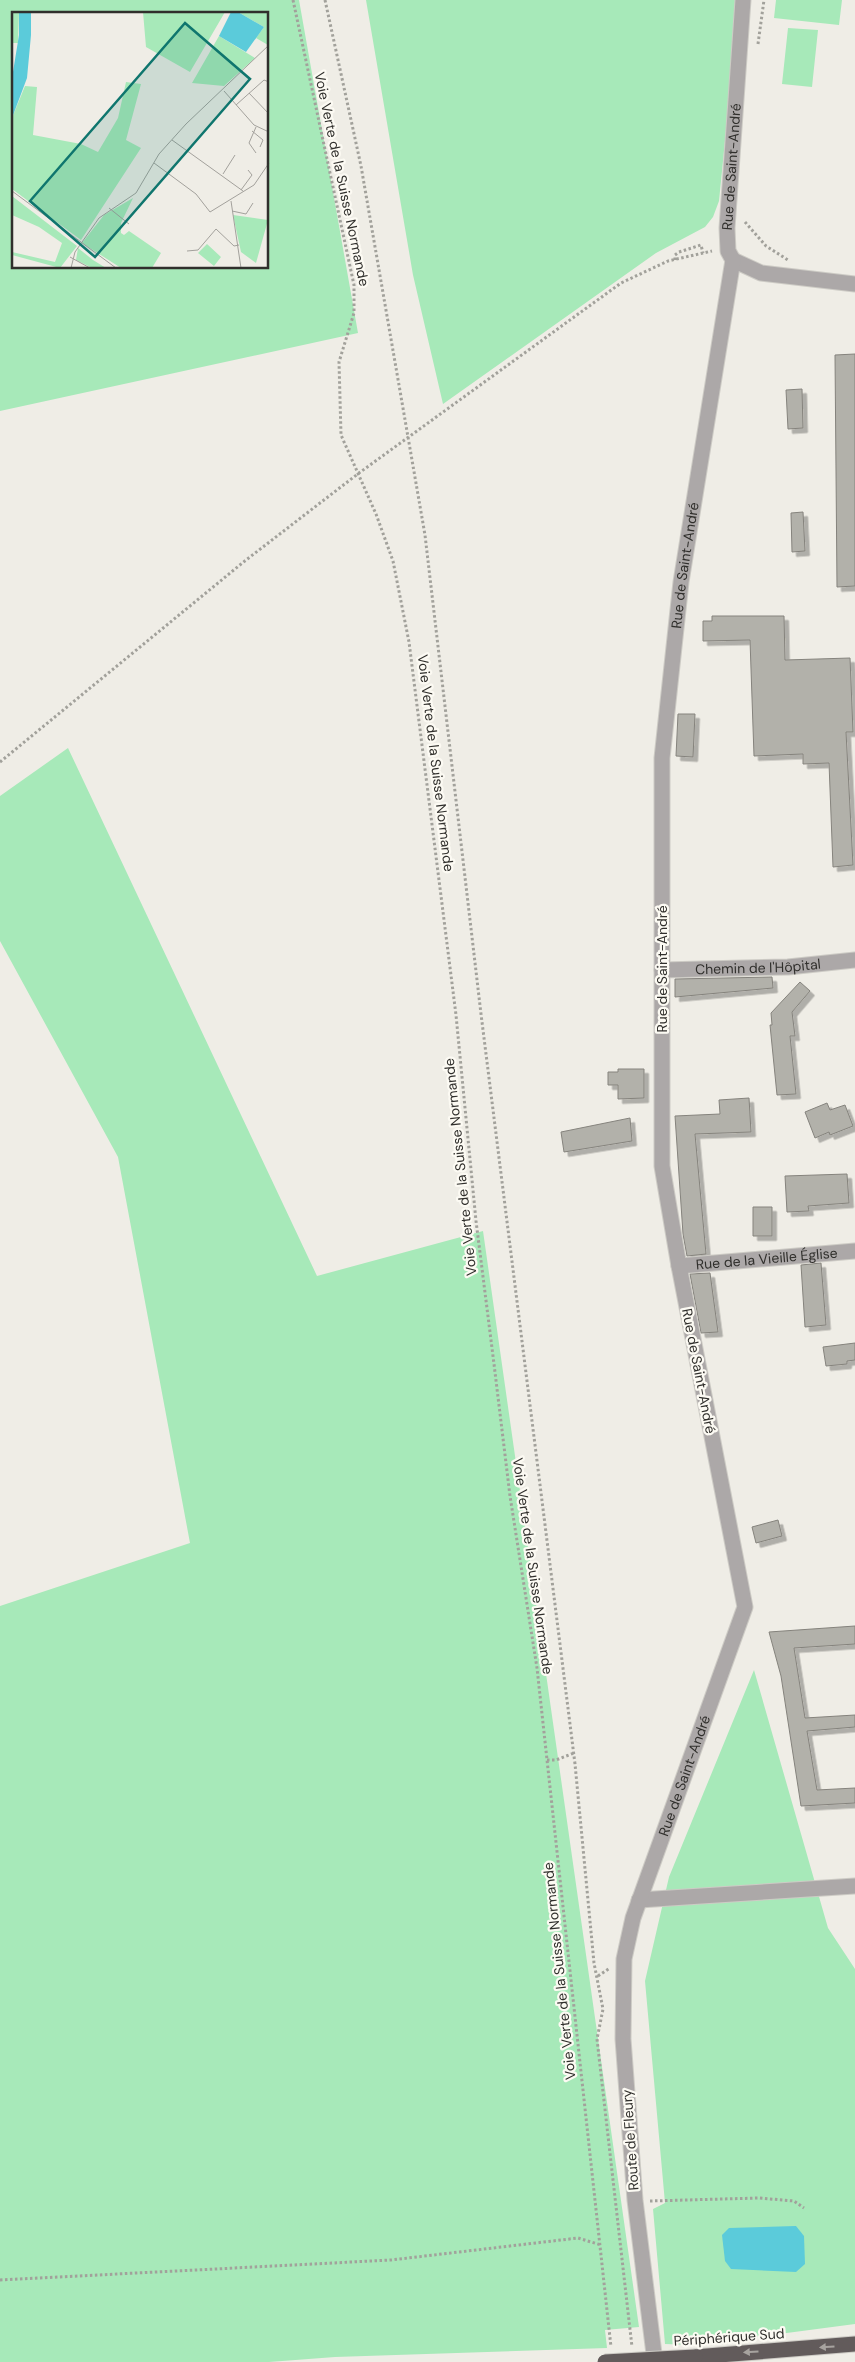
<svg xmlns="http://www.w3.org/2000/svg" width="855" height="2362" viewBox="0 0 855 2362" font-family="'DM Sans',sans-serif">
<defs>
<filter id="shadow"><feDropShadow dx="4.5" dy="4.5" stdDeviation="0" flood-color="#0004"/></filter>
</defs>
<rect width="100%" height="100%" fill="#efede6"/>
<path fill="#a7e9b9" fill-rule="evenodd" d="M0,0H299L358,333L0,411ZM14,14H268V268H14Z
M366,0H739L719,201L713,217L705,227L656,253L443,404L413,275Z
M776,0H842L839,25L774,18Z
M788,28L818,30L812,87L782,84Z
M68,748L317,1276L483,1231L639,2327L605,2330L607,2348L335,2357L269,2362H0V1606L190,1543L118,1157L0,941V796Z
M754,1670L828,1928L855,1969V2324L694,2345L665,2344L653,2209L665,2203L645,1981L669,1877Z"/>
<path fill="#5bcbda" d="M796,2226L804,2236L805,2264L796,2272L731,2269L725,2261L722,2235L729,2228Z"/>
<path fill="#b2b1aa" stroke="#85837d" filter="url(#shadow)" d="M855,354V586L837,587L835,355Z
M802,389L803,428L788,429L786,390Z
M803,512L805,551L792,552L791,513Z
M712,616H784L785,660L850,658L853,732H846L853,865L833,867L829,763L803,764V754L754,756L750,640L703,641V621H712Z
M678,714H695L693,757L676,756Z
M772,977L773,988L675,997V979Z
M800,982L810,991L792,1012L795,1036H790L796,1094L777,1095L770,1025H772L771,1013Z
M618,1069H644V1098L618,1099V1085H608V1072H618Z
M749,1098L751,1132L695,1134L706,1254L687,1256L683,1234L675,1116L720,1114L719,1100Z
M827,1103L830,1110L845,1105L853,1126L830,1135L829,1132L815,1138L805,1112Z
M630,1118L632,1141L564,1152L561,1132Z
M847,1174L849,1203L808,1206L809,1211L787,1212L785,1176Z
M753,1207H772V1236H753Z
M821,1263L826,1325L805,1327L801,1265Z
M710,1273L718,1332L701,1333L690,1274Z
M855,1343V1360L847,1361V1364L826,1366L823,1347Z
M778,1520L782,1536L756,1543L752,1527Z
M855,1626V1644L794,1648L805,1718L855,1715V1727L807,1731L817,1790L855,1788V1803L801,1806L781,1676L769,1632Z"/>
<g fill="none" stroke-linecap="round" stroke-linejoin="round">
<g stroke="#cdcbc5" stroke-width="17">
<g id="minor">
<path d="M733,260L761,273L855,284"/>
<path id="s1" d="M662,970L788,967L855,960"/>
<path id="s2" d="M679,1266L855,1251"/>
<path d="M639,1900L855,1886"/>
<path id="s3" d="M655,2362L635,2200L623,2039L624,1959L633,1918L745,1607L679,1266L662,1166V758L681,582L733,260L728,251L727,228L743,0"/>
</g>
</g>
<g stroke="#cdcbc5" stroke-width="17">
<path id="highway" d="M695,2357L855,2344"/>
</g>
<path stroke="#a2a19b" stroke-width="3" stroke-dasharray="2.5 2.5" stroke-linecap="butt" d="M293,0L354,285V313L339,362L341,435L376,514L393,561L409,642L456,1015L476,1221L494,1364L510,1496L537,1668L611,2347
M325,0L361,166L425,535L481,1014L575,1764L594,1963L603,2009L597,2039L632,2347
M758,44L764,0
M745,222L766,246L788,260
M675,260V255L679,252L701,245L703,253
M0,762L246,560L359,473L621,283L668,261L712,251
M547,1760H556L574,1753
M598,1976L610,1968
M650,2201L759,2198L794,2201L804,2208
M0,2280L391,2260L578,2238L601,2245"/>
<use href="#minor" stroke="#aca8a8" stroke-width="15"/>
<use href="#highway" stroke="#625b5b" stroke-width="15"/>
<g stroke="#cdcbc5" stroke-width="17" stroke-linecap="butt">
<path id="highway-bridge" d="M605,2362L695,2357"/>
</g>
<use href="#highway-bridge" stroke="#625b5b" stroke-width="15"/>
</g>
<defs><path id="oneway-solid" d="M-6-.8H1V-3.2L6.5 0L1 3.2V.8H-6Z" transform="scale(1.25)"/></defs>
<g fill="#a7a39f">
<use href="#oneway-solid" transform="translate(827 2347) rotate(176)"/>
<use href="#oneway-solid" transform="translate(751 2352) rotate(176)"/>
</g>
<g text-anchor="middle" dominant-baseline="central" stroke-width="4.5" stroke-linejoin="round" paint-order="stroke">
<g font-size="14" fill="#302f2c" stroke="#fcfaf3">
<text stroke="none"><textPath href="#s3" startOffset="2232">Rue de Saint-André</textPath></text>
<text transform="translate(342 179) rotate(78)">Voie Verte de la Suisse Normande</text>
<text stroke="none"><textPath href="#s3" startOffset="1828">Rue de Saint-André</textPath></text>
<text transform="translate(436 763) rotate(83)">Voie Verte de la Suisse Normande</text>
<text stroke="none"><textPath href="#s1" startOffset="96">Chemin de l'Hôpital</textPath></text>
<text transform="translate(662 969) rotate(-90)">Rue de Saint-André</text>
<text transform="translate(460 1167) rotate(-96)">Voie Verte de la Suisse Normande</text>
<text stroke="none"><textPath href="#s2" startOffset="88">Rue de la Vieille Église</textPath></text>
<text transform="translate(699 1371) rotate(79)">Rue de Saint-André</text>
<text transform="translate(533 1566) rotate(82)">Voie Verte de la Suisse Normande</text>
<text stroke="none"><textPath href="#s3" startOffset="598">Rue de Saint-André</textPath></text>
<text transform="translate(559 1971) rotate(-96)">Voie Verte de la Suisse Normande</text>
<text transform="translate(630 2140) rotate(-94)">Route de Fleury</text>
<text transform="translate(729 2337) rotate(-4)">Périphérique Sud</text>
</g>
</g>
<g transform="translate(12 12)">
<rect width="256" height="256" fill="#efede6"/>
<path d="M0,0H7L6,31H0ZM131,0H213L178,60L134,35ZM226,0H256V33L244,26L252,15ZM207,24L243,46L212,74L180,71ZM114,70L129,72L114,128L129,136L69,228L0,177V106L13,74L25,75L21,123L69,132L86,140L106,106ZM0,184L65,234L48,256L0,243V240L43,250L50,231L27,215L0,203ZM121,186L109,211V221L112,223L117,219L149,241L140,256H109L70,231L92,203ZM221,203L256,208L244,251L229,240ZM195,232L209,245L202,254L186,241ZM66,236L81,248L94,256H80L64,248Z" fill="#a7e9b9"/>
<path d="M7,0H19V23L15,66L0,106V66L7,23ZM219,0H226L252,15L234,40L207,24Z" fill="#5bcbda"/>
<path fill="none" stroke="#a3a19c" stroke-width="1" d="M212,79L242,113L257,120M237,81L257,102M224,93L252,68L257,70M244,115L237,131L244,141M240,119L251,128L248,135M160,128L231,179M142,151L184,182L198,200L242,173L257,151M211,162L223,143M229,178L240,163L236,158M0,179L104,256M219,189L229,256M97,196L117,212M220,199L234,202L241,191M175,239L186,238L204,217L222,234L227,233M58,245L78,256M59,256L63,240L87,206L124,181L147,142L174,112L257,33"/>
<path fill="#0f766e" fill-opacity="0.15" stroke="#0f766e" stroke-width="2.5" d="M173,11L238,67L83,245L18,189Z"/>
<rect width="256" height="256" fill="none" stroke="#302f2c" stroke-width="2.5"/>
</g>
</svg>
